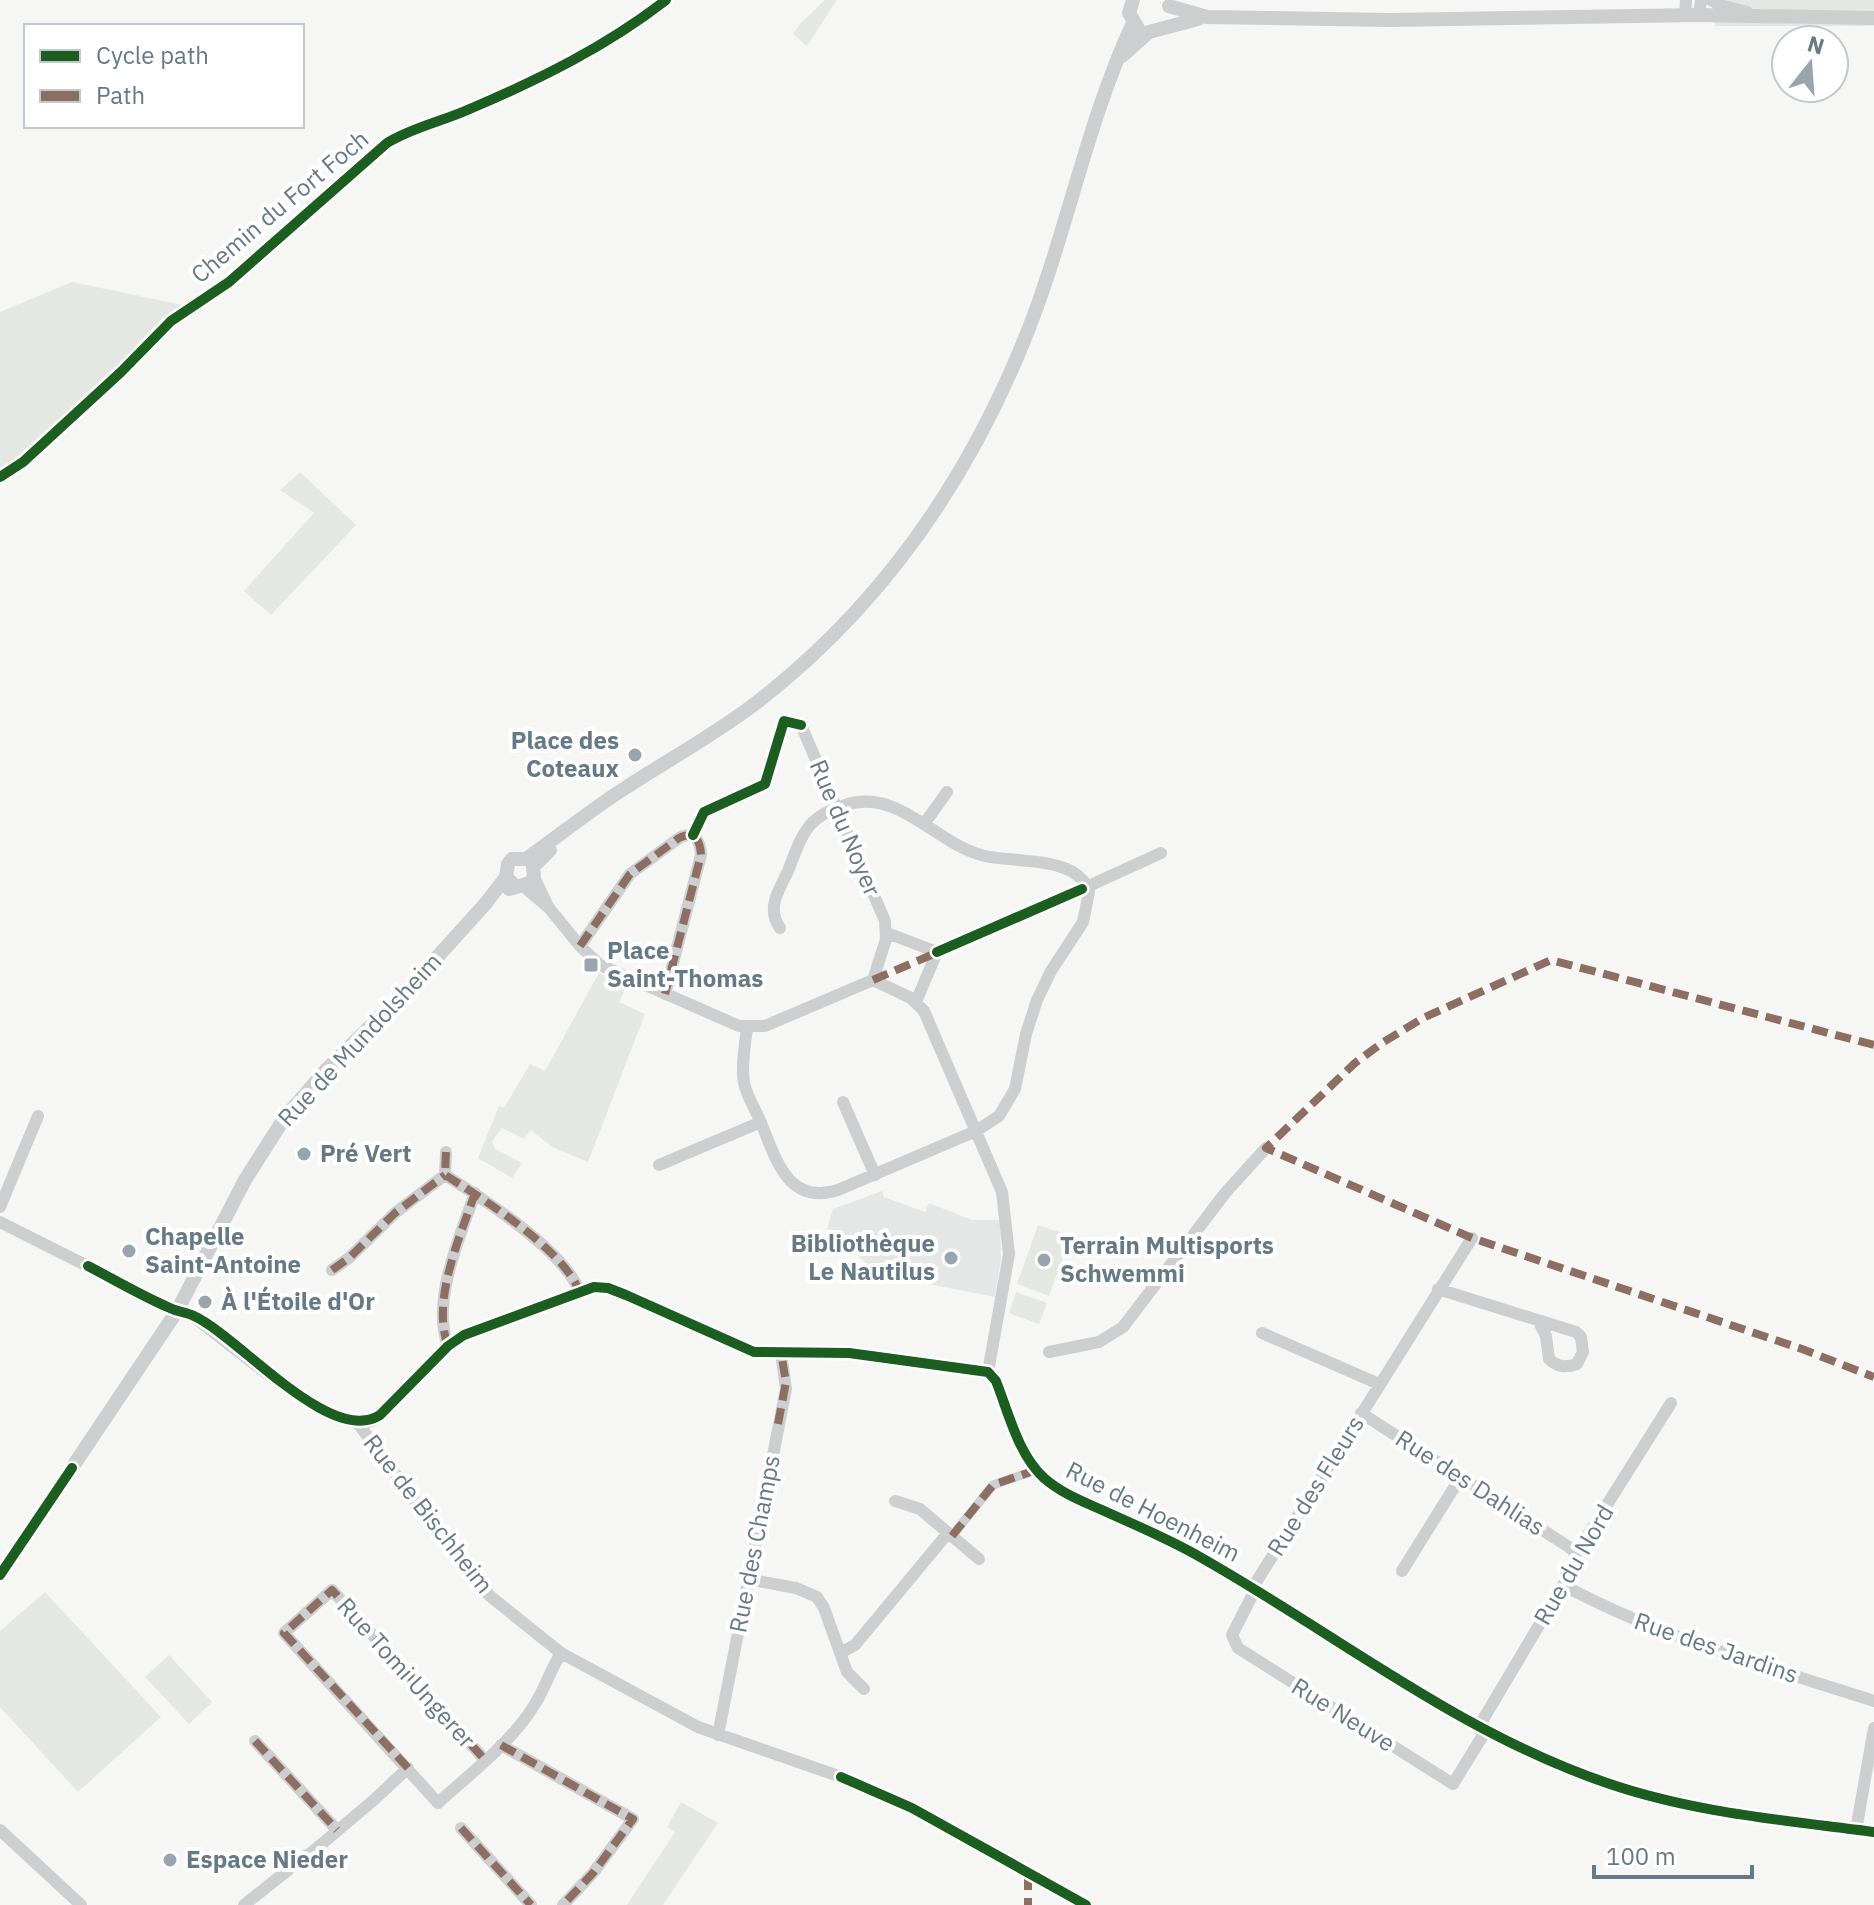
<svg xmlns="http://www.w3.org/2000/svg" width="1874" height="1905" viewBox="0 0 1874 1905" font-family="'IBM Plex Sans',sans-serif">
  <rect width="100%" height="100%" fill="#f6f6f5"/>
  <path fill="#e5e6e6" d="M 882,1191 L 884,1197 L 925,1212 L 929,1203 L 972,1220 L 1000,1220 L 1001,1258 L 995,1297 L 877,1274 L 848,1245 L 824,1239 L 833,1209 Z"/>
  <path fill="#e5e8e2" d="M 825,0 L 837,0 L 807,46 L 793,34 L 800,24 Z
    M 1713,0 L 1874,0 L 1874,26 L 1715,26 Z
    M 72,282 L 183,305 L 83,412 L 0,472 L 0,312 Z
    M 300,472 L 356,525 L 271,615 L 244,591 L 314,513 L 280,490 Z
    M 599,973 L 627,985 L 619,1002 L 645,1014 L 588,1162 L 552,1147 L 531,1130 L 524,1139 L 502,1128 L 492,1141 L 495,1149 L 522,1163 L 512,1178 L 478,1158 L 499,1106 L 504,1108 L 530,1064 L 545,1071 Z
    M 1038,1225 L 1071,1236 L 1049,1296 L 1017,1284 Z
    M 1016,1292 L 1047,1303 L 1039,1324 L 1009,1313 Z
    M 45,1592 L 161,1717 L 78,1792 L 0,1707 L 0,1631 Z
    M 169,1655 L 212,1702 L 189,1724 L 145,1677 Z
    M 681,1802 L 718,1823 L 663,1905 L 627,1905 L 675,1832 L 667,1827 Z"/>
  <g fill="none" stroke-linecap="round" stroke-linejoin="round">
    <path stroke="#cccecf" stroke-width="9" d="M 952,1536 L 993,1485 L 1036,1470"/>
    <path stroke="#cccecf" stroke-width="12" d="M 1711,0 L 1720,5 L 1747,12
      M 1699,15 L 1701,0
      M 1685,16 L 1686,0
      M 801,725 L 885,921 L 886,939 L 873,980 L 911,998 L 924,1011 L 1002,1192 L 1009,1254 L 988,1372
      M 924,824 L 947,792
      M 523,886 L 549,908 L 534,877
      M 1082,889 L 1161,853
      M 549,908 L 580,946 L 600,965 L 739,1026 L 765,1026 L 873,980
      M 887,933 L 937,952 L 916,1002
      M 580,946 L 630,874 L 679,838 C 695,830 700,840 701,855 L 665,994
      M 747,1028 C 745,1045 741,1066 744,1083 C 747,1097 756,1110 761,1123 C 776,1158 787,1206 838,1190 L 976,1131 L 999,1116 L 1015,1089 L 1026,1034 L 1037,1000 L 1051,971 L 1083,922 L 1089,892 C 1078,855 1015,863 985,856 C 936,845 899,787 845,805 C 805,817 802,836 788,871 C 779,890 766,908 780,928
      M 843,1102 L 875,1175
      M 446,1152 L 445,1175 C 482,1198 564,1250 579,1291
      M 659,1165 L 761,1122
      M 0,1207 L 38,1116
      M 0,1222 L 177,1311
      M 332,1270 L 349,1258 L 395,1213 L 445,1175
      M 1438,1289 L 1576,1332 L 1581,1337 L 1583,1352 L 1577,1364 C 1565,1368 1558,1367 1549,1359 L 1546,1336 L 1538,1320
      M 1262,1333 L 1379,1384
      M 448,1346 C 431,1301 460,1237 475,1193
      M 1049,1352 L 1099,1342 L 1123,1327 L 1226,1192 L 1266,1148
      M 1361,1413 L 1569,1547 L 1576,1554
      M 357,1422 L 454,1554 L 490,1596 L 561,1653 L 698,1727 L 841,1777
      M 895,1501 L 920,1509 L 979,1559
      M 1402,1571 L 1460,1478
      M 747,1579 L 796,1588 L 817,1597 L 824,1608 L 847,1672 L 864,1689
      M 1563,1585 C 1661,1638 1769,1667 1874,1701
      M 1253,1587 L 1472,1238
      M 1256,1588 L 1232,1635 L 1238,1648 L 1453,1784 L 1485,1732
      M 840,1653 L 855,1645 L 948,1533
      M 1478,1728 L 1563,1585 L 1575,1563 L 1576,1554 L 1671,1403
      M 718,1735 L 786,1389 L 781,1353
      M 255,1741 L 337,1830
      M 501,1745 L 633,1819 L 593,1873 L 563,1905
      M 485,1760 L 332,1590 L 284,1633 L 438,1803 C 471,1773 512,1742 535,1704 C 545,1688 551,1669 561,1653
      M 461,1828 L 531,1905
      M 0,1830 L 81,1905
      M 1856,1830 L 1874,1728
      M 244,1905 L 288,1870 L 291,1863 L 311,1853 L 375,1799 L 408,1768"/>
    <path stroke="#cccecf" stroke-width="14" d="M 1133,0 L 1129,13 L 1138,28
      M 1169,6 L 1207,17 L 1390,20 L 1699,15 L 1874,18
      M 1122,56 L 1149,32 L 1198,19
      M 515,886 L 506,877 L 508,864 L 512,859 L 526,859 C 557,837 587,813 619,792 C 664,762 713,736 756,703 C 878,609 965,485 1023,343 C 1066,239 1085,126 1133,23
      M 509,889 L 530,883 L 534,877 L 533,867 L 550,850
      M 177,1311 L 194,1316 C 229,1342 317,1418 357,1422 C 367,1423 372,1420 380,1415 L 448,1346 L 464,1335 L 594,1287 L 608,1288 L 626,1295 L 754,1352 L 849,1353 L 988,1372 L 996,1381 C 1009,1414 1018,1454 1044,1478 C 1061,1493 1082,1501 1102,1510 C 1135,1525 1169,1539 1200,1557 C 1335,1633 1459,1733 1607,1783 C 1694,1813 1784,1820 1874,1832
      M 0,1575 L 177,1311 L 245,1180 L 285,1117 L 326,1070 L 412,985 L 486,903 L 506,877"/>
    <path stroke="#8d6e63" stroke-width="8" stroke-dasharray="16 8" stroke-linecap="butt" d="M 580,946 L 630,874 L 679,838 C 695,830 700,840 701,855 L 665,994
      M 873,980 L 943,950
      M 1874,1045 L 1551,960 L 1423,1018 L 1382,1043 L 1355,1063 L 1266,1148 L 1472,1238 L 1802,1349 L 1874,1377
      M 446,1152 L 445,1175 C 482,1198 564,1250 579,1291
      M 332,1270 L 349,1258 L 395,1213 L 445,1175
      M 448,1346 C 431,1301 460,1237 475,1193
      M 778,1424 L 786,1382 L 781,1353
      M 952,1536 L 993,1485 L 1036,1470
      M 255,1741 L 337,1830
      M 501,1745 L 633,1819 L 593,1873 L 563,1905
      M 408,1768 L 284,1633 L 332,1590 L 485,1760
      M 461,1828 L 531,1905
      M 1028,1874 L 1028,1905"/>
    <defs>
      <path id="cycleway" d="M 0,477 L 23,462 L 121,372 L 171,321 L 229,282 L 387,143 C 413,127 444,121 472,108 C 540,79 607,46 666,0
        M 693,835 L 704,812 L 765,784 L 784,721 L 801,725
        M 937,952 L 1082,889
        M 88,1266 C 115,1280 142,1296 170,1308 C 178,1312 186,1312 194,1316 C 238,1336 331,1447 380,1415 L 448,1346 L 464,1335 L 594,1287 L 608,1288 L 626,1295 L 754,1352 L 849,1353 L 988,1372 L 996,1381 C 1009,1414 1018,1454 1044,1478 C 1061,1493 1082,1501 1102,1510 C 1135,1525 1169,1539 1200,1557 C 1335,1633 1459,1733 1607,1783 C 1694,1813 1784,1820 1874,1832
        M 0,1575 L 72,1468
        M 841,1777 L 912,1808 L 1086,1905"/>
    </defs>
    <use href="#cycleway" stroke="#fff" stroke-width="15"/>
    <use href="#cycleway" stroke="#1b5e20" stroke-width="10"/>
  </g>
  <g fill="#98a5ae" stroke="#fff" stroke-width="3">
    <circle cx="635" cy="755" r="8"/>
    <rect x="583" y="957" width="16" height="16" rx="4"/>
    <circle cx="304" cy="1154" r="8"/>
    <circle cx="129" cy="1251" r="8"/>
    <circle cx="951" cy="1258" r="8"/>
    <circle cx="1044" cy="1260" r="8"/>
    <circle cx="205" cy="1302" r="8"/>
    <circle cx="170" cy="1860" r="8"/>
  </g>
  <g text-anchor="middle" stroke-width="8" stroke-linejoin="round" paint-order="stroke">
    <g font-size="24" fill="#657987" stroke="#fff">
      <text transform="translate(280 207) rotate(-40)" y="8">Chemin du Fort Foch</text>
      <text transform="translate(845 828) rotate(67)" y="8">Rue du Noyer</text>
      <text transform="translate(360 1040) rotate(-47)" y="8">Rue de Mundolsheim</text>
      <text transform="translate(1470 1483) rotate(33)" y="8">Rue des Dahlias</text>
      <text transform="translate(1316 1486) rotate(-58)" y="8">Rue des Fleurs</text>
      <text transform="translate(1153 1512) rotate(27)" y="8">Rue de Hoenheim</text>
      <text transform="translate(428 1514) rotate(52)" y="8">Rue de Bischheim</text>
      <text transform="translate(755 1544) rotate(-79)" y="8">Rue des Champs</text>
      <text transform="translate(1574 1565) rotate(-60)" y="8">Rue du Nord</text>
      <text transform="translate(1716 1648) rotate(19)" y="8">Rue des Jardins</text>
      <text transform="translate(406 1673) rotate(48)" y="8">Rue Tomi Ungerer</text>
      <text transform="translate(1343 1715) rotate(32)" y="8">Rue Neuve</text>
    </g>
    <g font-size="24" font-weight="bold" fill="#657987" stroke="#fff" text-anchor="start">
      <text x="619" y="749" text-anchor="end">Place des<tspan x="619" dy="28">Coteaux</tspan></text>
      <text x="607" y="959">Place<tspan x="607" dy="28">Saint-Thomas</tspan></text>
      <text x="320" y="1162">Pré Vert</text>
      <text x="145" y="1245">Chapelle<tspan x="145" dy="28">Saint-Antoine</tspan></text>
      <text x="935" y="1252" text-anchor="end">Bibliothèque<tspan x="935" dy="28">Le Nautilus</tspan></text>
      <text x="1060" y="1254">Terrain Multisports<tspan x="1060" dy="28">Schwemmi</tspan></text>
      <text x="221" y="1310">À l'Étoile d'Or</text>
      <text x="186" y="1868">Espace Nieder</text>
    </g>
  </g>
  <rect x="24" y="24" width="280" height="104" fill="#ffffff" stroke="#c1c9cf" stroke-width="2"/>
  <rect x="40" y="50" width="40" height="12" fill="#1b5e20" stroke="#c1c9cf" stroke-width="2"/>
  <text x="96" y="64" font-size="24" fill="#657987">Cycle path</text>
  <rect x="40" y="90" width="40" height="12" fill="#8d6e63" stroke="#c1c9cf" stroke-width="2"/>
  <text x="96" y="104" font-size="24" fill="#657987">Path</text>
  <g transform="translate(1810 64) rotate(17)"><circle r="38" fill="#ffffff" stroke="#c1c9cf" stroke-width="2"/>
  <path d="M0-6L14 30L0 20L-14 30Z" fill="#98a5ae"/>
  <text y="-12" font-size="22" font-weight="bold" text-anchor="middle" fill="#657987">N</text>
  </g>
  <path d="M1594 1865v12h158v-12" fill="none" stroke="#657987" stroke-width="4"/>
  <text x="1606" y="1865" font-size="24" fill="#657987" stroke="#ffffff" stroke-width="6" paint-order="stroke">100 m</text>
</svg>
